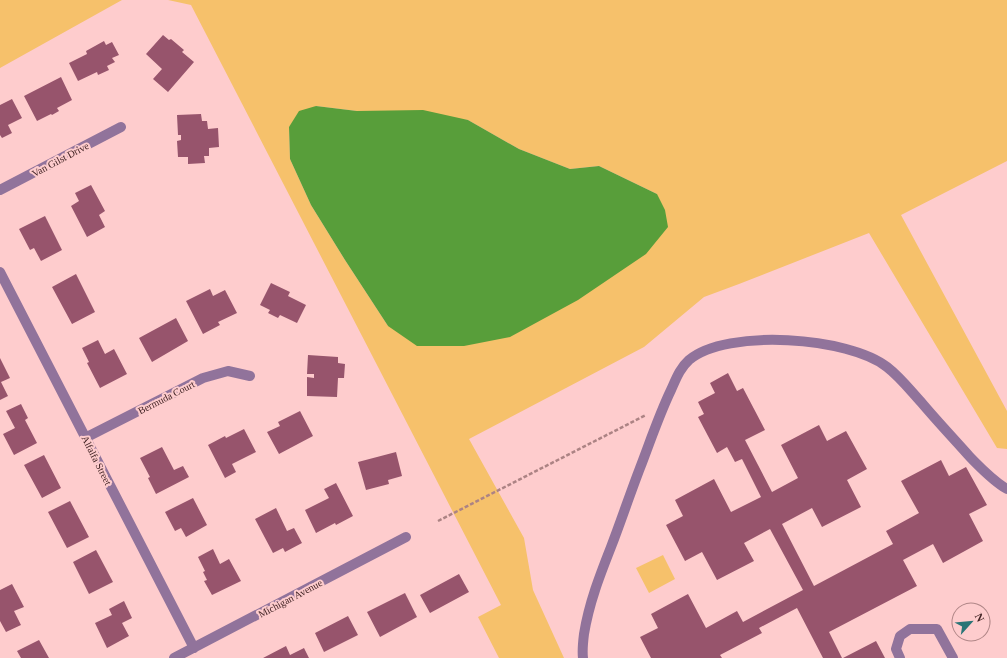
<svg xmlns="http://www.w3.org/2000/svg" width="1007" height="658" viewBox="0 0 1007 658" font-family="'Times New Roman',serif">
  <rect width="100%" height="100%" fill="#fecccd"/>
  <path fill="#f6c16b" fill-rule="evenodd" d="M 0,0 L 122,0 L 0,68 Z
    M 168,0 L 1007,0 L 1007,161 L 901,215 L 1007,411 L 1007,449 L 997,448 L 869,233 L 739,284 L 704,297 L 644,347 L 469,439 L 524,538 L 533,590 L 564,658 L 499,658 L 478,617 L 501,605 L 191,5 ZM 316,106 L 357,111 L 468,120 L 519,149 L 570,169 L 599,166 L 657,194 L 388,326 L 345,260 L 311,205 L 290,159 L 289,127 Z
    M 663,555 L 675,579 L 649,593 L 636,568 Z"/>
  <path fill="#589e3a" d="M 316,106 L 357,111 L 423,110 L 468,120 L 519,149 L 570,169 L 599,166 L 657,194 L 665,210 L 668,227 L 646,254 L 578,300 L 510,337 L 464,346 L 417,346 L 388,326 L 345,260 L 311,205 L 290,159 L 289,127 L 299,111 Z"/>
  <path fill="#97546c" d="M 163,35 L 169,40 L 171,39 L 184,50 L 182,52 L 194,62 L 168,92 L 153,79 L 162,69 L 146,54 Z
    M 104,41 L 106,45 L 112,42 L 119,55 L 112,58 L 115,62 L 107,66 L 109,70 L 98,75 L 97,72 L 78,81 L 69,63 L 87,54 L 86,51 Z
    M 61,77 L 72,100 L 57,108 L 59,111 L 52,115 L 51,114 L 37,121 L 24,96 Z
    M 12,99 L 22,118 L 8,125 L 12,133 L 2,138 L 0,135 L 0,105 Z
    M 201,114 L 202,121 L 207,121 L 208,129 L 218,128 L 219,147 L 209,148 L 209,156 L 204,156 L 205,163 L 188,164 L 188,157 L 178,157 L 177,141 L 181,140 L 181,135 L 178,135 L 177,115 Z
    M 91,185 L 105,211 L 99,215 L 105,227 L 87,237 L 71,206 L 79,201 L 75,193 Z
    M 45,216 L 62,250 L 41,261 L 34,248 L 30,250 L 19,229 Z
    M 76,274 L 95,312 L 72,324 L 52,287 Z
    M 271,283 L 290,292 L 288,296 L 306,305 L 297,323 L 280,315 L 278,318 L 268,313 L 270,310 L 260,305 Z
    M 210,289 L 213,296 L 225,290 L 237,313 L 218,322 L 220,325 L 203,334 L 186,301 Z
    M 176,318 L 188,341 L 152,362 L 139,338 Z
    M 98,340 L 105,354 L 114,349 L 127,374 L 100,388 L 87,363 L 89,362 L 82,348 Z
    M 308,355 L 338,357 L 338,363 L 345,364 L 344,378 L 338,378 L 337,397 L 307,396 L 307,377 L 314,378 L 314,374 L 307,374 Z
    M 0,358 L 10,378 L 1,382 L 8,396 L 0,400 Z
    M 728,373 L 737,391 L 743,388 L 765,430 L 745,440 L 772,492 L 798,478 L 781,445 L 819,425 L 827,441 L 846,431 L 867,469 L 847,480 L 861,507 L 822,527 L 812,508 L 782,524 L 814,586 L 893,544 L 886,531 L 919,513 L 901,481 L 941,460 L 949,476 L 966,467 L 987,505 L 969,514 L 983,541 L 943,563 L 933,544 L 903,560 L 917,586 L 829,632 L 842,658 L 823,658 L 797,608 L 759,628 L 762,633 L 720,655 L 722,658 L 651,658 L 640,637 L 658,628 L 651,614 L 688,594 L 706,628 L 737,611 L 743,622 L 803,590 L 770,529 L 744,543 L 754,561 L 717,580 L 702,552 L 685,561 L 666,525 L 683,516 L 675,500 L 714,479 L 731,512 L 761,497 L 742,459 L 735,462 L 727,447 L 717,453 L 698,417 L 704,414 L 698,402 L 715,393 L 710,383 Z
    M 21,404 L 28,418 L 25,420 L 37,443 L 14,455 L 3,434 L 15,428 L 6,411 Z
    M 300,411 L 313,436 L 279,454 L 267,432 L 280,426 L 278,422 Z
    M 244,429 L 256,452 L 232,464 L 236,472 L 225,478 L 208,445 L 225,436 L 226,438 Z
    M 162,447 L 174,470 L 183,466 L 189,477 L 156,494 L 148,478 L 150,477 L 140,458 Z
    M 396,452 L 402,476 L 388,480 L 389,484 L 366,490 L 358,462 Z
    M 44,455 L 61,488 L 42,498 L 24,465 Z
    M 336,483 L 353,516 L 336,525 L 335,523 L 316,533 L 305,510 L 329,498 L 324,489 Z
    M 193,498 L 207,525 L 186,537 L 181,528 L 175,531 L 165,512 Z
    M 70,501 L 89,537 L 67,548 L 48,512 Z
    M 276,508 L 287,531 L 294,528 L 302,543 L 285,552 L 283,548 L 273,553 L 255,519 Z
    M 213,549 L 220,564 L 229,559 L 241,581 L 212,595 L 204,581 L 207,580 L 203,572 L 205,571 L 198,557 Z
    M 96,550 L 113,582 L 89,594 L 73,562 Z
    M 459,574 L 469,592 L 430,613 L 420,595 Z
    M 12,584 L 24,607 L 14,611 L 21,625 L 6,632 L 0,621 L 0,590 Z
    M 405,593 L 417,617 L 380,637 L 367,612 Z
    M 124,601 L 132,618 L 122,623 L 129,636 L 107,648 L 95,623 L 112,615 L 109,609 Z
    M 348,616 L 358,635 L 324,652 L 315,633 Z
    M 39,640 L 49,658 L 21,658 L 17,651 Z
    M 876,641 L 885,658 L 843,658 Z
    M 286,646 L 290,655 L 304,648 L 309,658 L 263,658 Z"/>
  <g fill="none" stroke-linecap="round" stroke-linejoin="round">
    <path stroke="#ac8384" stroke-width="2.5" stroke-dasharray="4 2" stroke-linecap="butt" d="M 438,521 L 646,415"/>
    <path stroke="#91739b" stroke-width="10" d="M 0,190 L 121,127
      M 0,272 L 194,648
      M 85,438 L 203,378 L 228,371 L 250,376
      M 174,658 L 406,537
      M 583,658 C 582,650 583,642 584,634 C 589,603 600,575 611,547 C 621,521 630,494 640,468 C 650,442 659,415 671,390 C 676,379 680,368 689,360 C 727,328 849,337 887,367 C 900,377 910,390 921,402 C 937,421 954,439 970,457 C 981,468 993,481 1007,489
      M 900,658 L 896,649 L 900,636 L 910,629 L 937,629 L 953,658"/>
  </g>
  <g text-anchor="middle" stroke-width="4" stroke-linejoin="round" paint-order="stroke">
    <g font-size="10" fill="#3c1e1f" stroke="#fecccd">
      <text transform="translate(60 159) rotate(-28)" y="4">Van Gilst Drive</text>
      <text transform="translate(166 397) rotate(-27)" y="4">Bermuda Court</text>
      <text transform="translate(97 460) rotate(63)" y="4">Alfalfa Street</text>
      <text transform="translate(290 598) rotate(-28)" y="4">Michigan Avenue</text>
    </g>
  </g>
  <g transform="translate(971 622) rotate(63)"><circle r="19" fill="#fecccd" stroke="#b08687"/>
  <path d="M0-3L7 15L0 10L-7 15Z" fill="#2a7476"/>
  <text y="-6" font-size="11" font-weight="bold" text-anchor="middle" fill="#3c1e1f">N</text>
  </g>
</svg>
